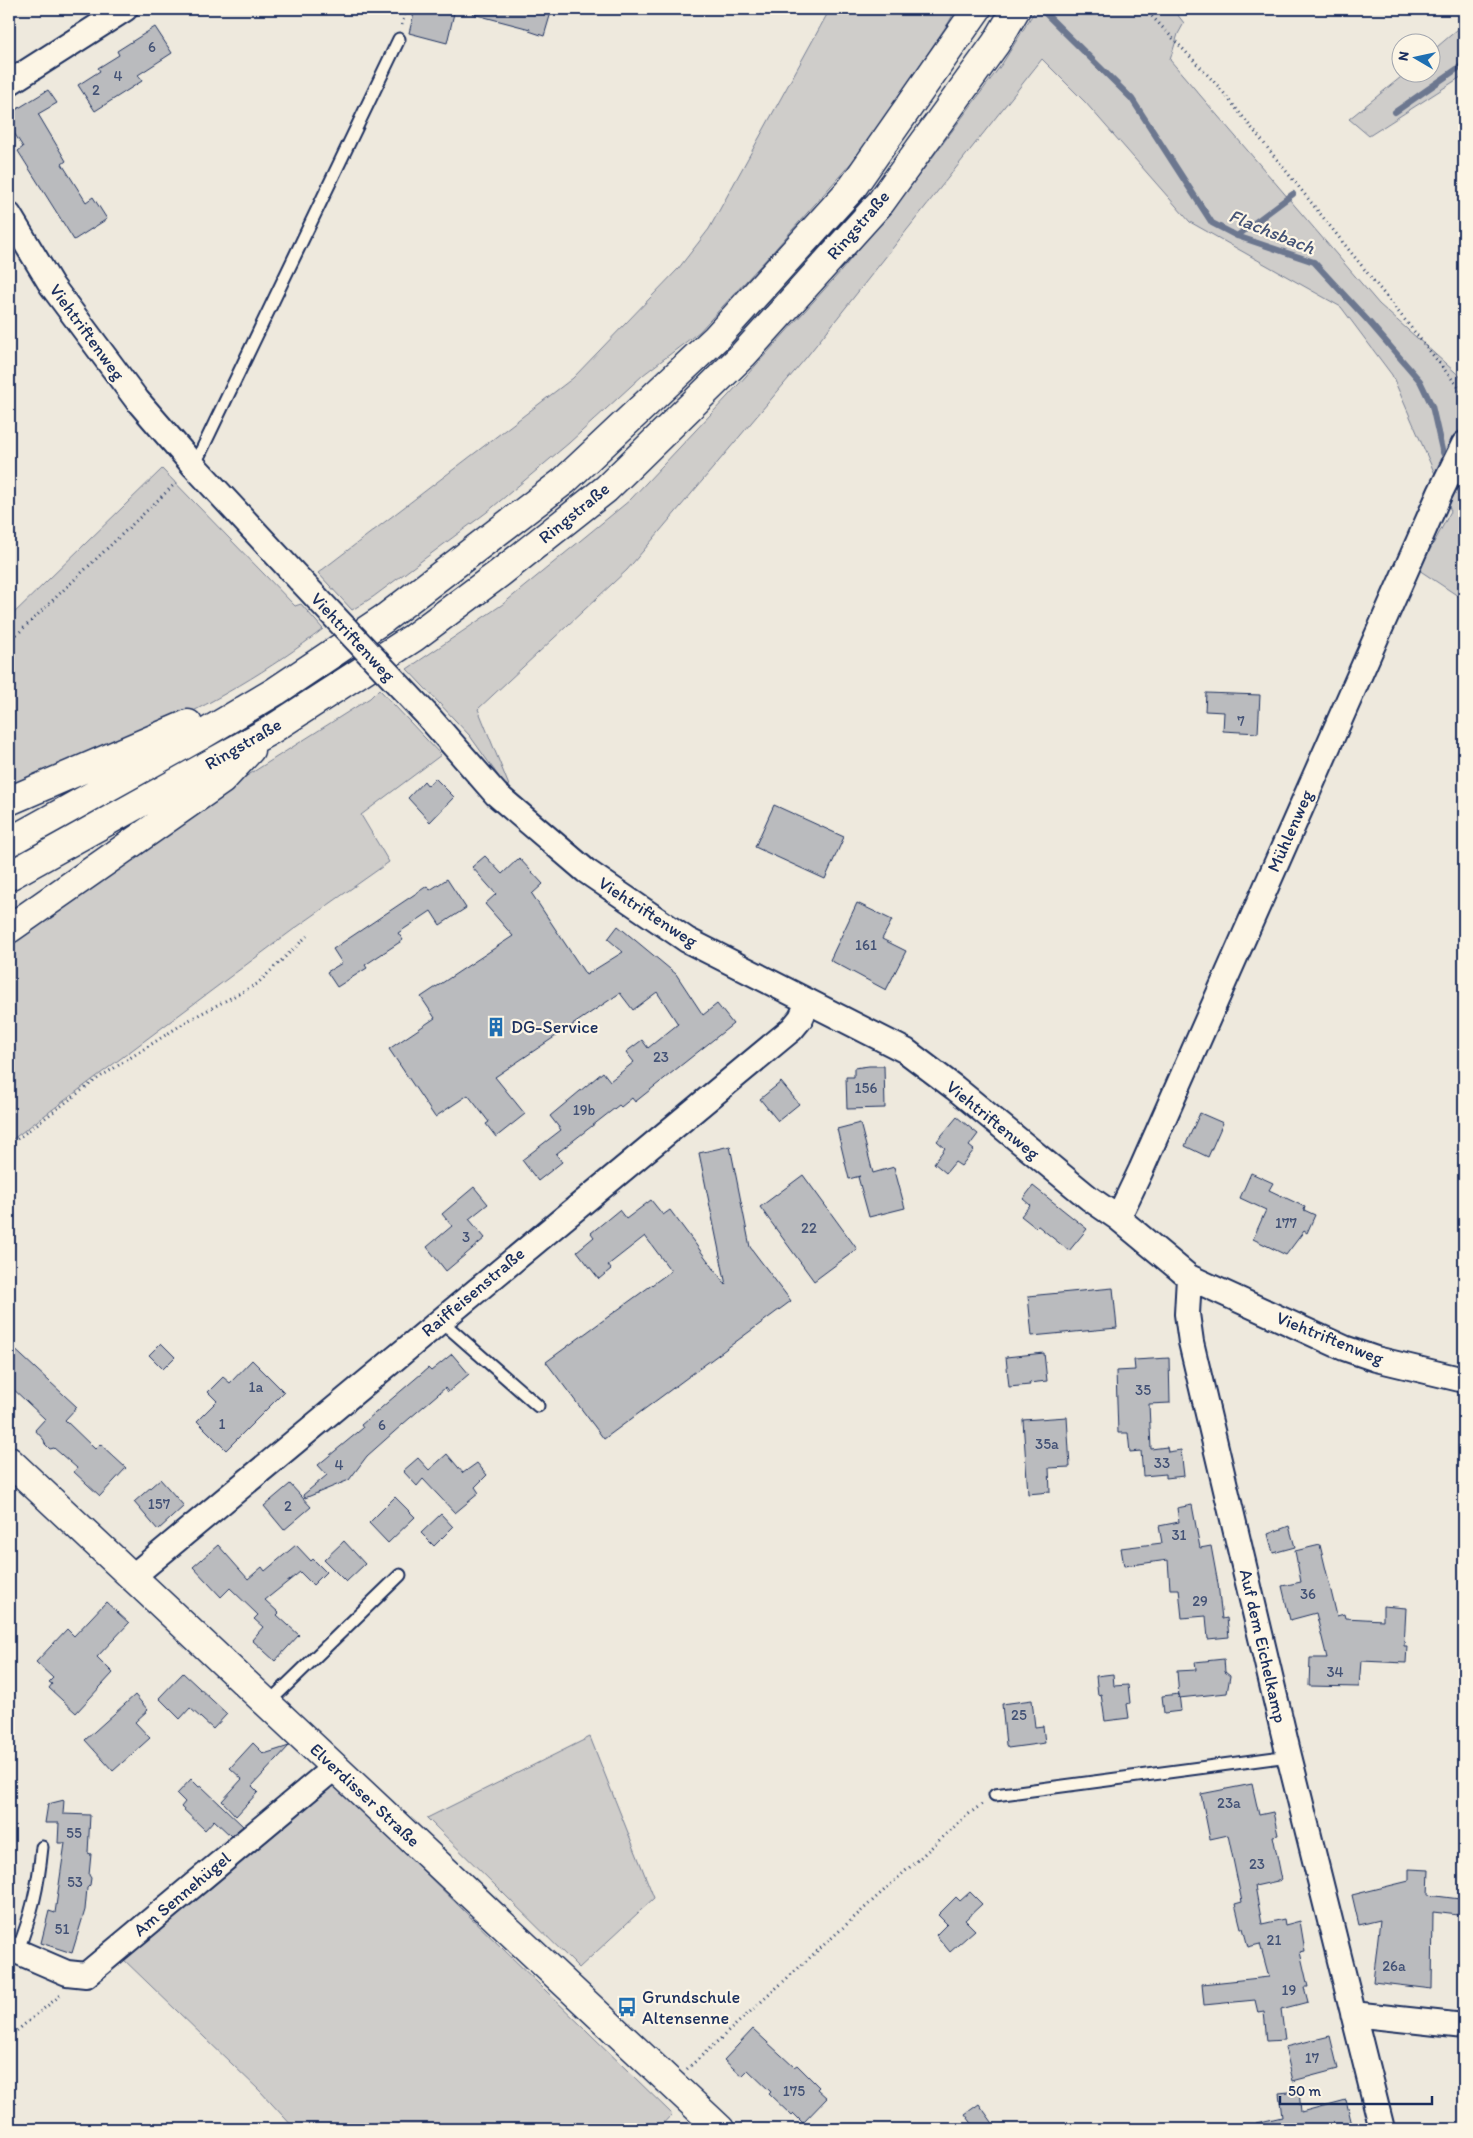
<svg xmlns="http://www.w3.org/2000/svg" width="1473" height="2138" viewBox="0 0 1473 2138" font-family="Itim,sans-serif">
  <rect width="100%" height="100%" fill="#eee9dd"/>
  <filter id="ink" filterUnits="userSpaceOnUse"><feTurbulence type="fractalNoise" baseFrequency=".02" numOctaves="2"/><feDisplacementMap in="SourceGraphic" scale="10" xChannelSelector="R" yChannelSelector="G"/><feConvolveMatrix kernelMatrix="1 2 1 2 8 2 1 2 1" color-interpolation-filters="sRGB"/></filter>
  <g filter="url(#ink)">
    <path fill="#cfcdca" stroke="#757e94" d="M 830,9 L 956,9 L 949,22 L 860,153 L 771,254 L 699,332 L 643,375 L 569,443 L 487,512 L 373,597 L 352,610 L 318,573 L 573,378 L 678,269 L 709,229 Z
      M 1036,9 L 1173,9 L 1184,23 L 1178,34 L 1170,60 L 1379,304 L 1464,380 L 1464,600 L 1419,570 L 1451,511 L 1392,375 L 1341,307 L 1190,222 L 1085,102 L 1042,59 L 805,359 L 627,570 L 478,709 L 514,798 L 470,736 L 407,669 L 503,604 L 630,500 L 728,396 L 841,271 L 923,170 L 1002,64 Z
      M 1464,24 L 1464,75 L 1369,136 L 1349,119 L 1406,73 L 1430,72 L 1431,52 Z
      M 162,469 L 295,606 L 301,604 L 323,629 C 273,668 208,706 150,732 C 104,752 56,770 9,789 L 9,618 Z
      M 379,689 L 441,755 L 361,815 L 389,862 L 294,929 L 9,1142 L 9,944 L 204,803 L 370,698 Z
      M 590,1737 L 654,1898 L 579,1968 L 427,1818 Z
      M 331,1781 L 672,2114 L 658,2129 L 295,2129 L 260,2091 L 120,1956 Z"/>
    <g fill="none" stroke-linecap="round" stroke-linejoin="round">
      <path stroke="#6c778f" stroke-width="6" d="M 1041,9 L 1132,99 L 1212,223 L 1237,236 L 1314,262 L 1370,323 L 1420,381 L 1432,406 L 1442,450 L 1448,464
        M 1395,112 L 1464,64
        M 1237,236 L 1293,194
        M 1455,477 L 1464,496"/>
    </g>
    <path fill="#babbbe" stroke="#1b2f5e" d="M 415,9 L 455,9 L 447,43 L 409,33 Z
      M 474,9 L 552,9 L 544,36 L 529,31 L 530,29 L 473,14 Z
      M 155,27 L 172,53 L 138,75 L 142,81 L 95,111 L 78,85 L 100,71 L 98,68 L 119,55 L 117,51 Z
      M 48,90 L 57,103 L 38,114 L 66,161 L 62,164 L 86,202 L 93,197 L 107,219 L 74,240 L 18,151 L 23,147 L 9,125 L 9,114 Z
      M 1206,693 L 1260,695 L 1258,733 L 1223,731 L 1224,712 L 1205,711 Z
      M 435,778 L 454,797 L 430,822 L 408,798 L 424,781 L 428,786 Z
      M 774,805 L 844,837 L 825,879 L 755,847 Z
      M 485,856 L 502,874 L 519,858 L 543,884 L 532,894 L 586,975 L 623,952 L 608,939 L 618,926 L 676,974 L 703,1015 L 717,1004 L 733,1024 L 635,1102 L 632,1098 L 621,1107 L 619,1105 L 556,1154 L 562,1162 L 538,1181 L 522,1160 L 561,1130 L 550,1116 L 603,1072 L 610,1081 L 634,1062 L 626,1052 L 642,1040 L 648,1048 L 678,1024 L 657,992 L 633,1010 L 620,993 L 495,1077 L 525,1114 L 496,1137 L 486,1124 L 489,1122 L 468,1095 L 435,1117 L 389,1049 L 435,1018 L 421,997 L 513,936 L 485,904 L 496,894 L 472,867 Z
      M 447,879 L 466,908 L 440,925 L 431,911 L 398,933 L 403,940 L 365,965 L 367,968 L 337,987 L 327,972 L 342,963 L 333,949 L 427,886 L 430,890 Z
      M 857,903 L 892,920 L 882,939 L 906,951 L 886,990 L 830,960 Z
      M 869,1066 L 884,1066 L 885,1108 L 847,1109 L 846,1077 L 854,1077 L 854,1068 Z
      M 781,1082 L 799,1104 L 778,1121 L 760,1099 Z
      M 1200,1113 L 1223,1123 L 1208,1157 L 1185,1146 Z
      M 957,1117 L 978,1134 L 969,1146 L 974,1150 L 961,1166 L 955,1162 L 946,1173 L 934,1163 L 945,1148 L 937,1141 Z
      M 860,1123 L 873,1173 L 894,1167 L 905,1208 L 869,1217 L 858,1177 L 860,1176 L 849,1179 L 837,1129 Z
      M 730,1146 L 750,1247 L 791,1301 L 604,1439 L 546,1362 L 671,1271 L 645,1236 L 608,1265 L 611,1269 L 599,1279 L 577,1251 L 594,1237 L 591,1233 L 619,1210 L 626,1219 L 651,1200 L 663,1215 L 670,1210 L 726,1285 L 699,1153 Z
      M 1251,1173 L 1273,1183 L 1269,1190 L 1305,1207 L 1304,1210 L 1315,1215 L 1307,1233 L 1304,1231 L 1286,1255 L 1253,1239 L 1266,1210 L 1240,1198 Z
      M 803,1175 L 857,1249 L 814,1281 L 760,1207 Z
      M 1033,1186 L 1087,1229 L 1069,1251 L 1037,1225 L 1035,1227 L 1021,1216 L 1030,1205 L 1023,1199 Z
      M 474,1187 L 488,1204 L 469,1219 L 485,1238 L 446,1271 L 427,1247 L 452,1226 L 442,1214 Z
      M 1113,1288 L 1117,1328 L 1032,1336 L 1028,1296 Z
      M 161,1343 L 175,1357 L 163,1369 L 149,1355 Z
      M 9,1344 L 77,1407 L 65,1420 L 95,1449 L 100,1444 L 126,1468 L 100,1496 L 74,1472 L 77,1468 L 54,1448 L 50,1449 L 45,1444 L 44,1440 L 35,1430 L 45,1419 L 9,1385 Z
      M 1044,1353 L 1047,1381 L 1029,1383 L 1030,1385 L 1009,1387 L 1006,1357 Z
      M 452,1354 L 469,1374 L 448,1392 L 445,1388 L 403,1424 L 367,1456 L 349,1480 L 305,1498 L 303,1495 L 327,1475 L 318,1465 L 363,1428 L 361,1425 L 428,1368 L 431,1371 Z
      M 1169,1358 L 1170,1403 L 1149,1404 L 1151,1449 L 1167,1447 L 1168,1452 L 1181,1450 L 1184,1476 L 1166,1478 L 1166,1474 L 1143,1476 L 1141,1451 L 1130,1452 L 1128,1433 L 1118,1433 L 1116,1371 L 1135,1370 L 1134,1360 Z
      M 252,1360 L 284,1392 L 226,1450 L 197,1421 L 217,1401 L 208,1392 L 223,1377 L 230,1383 Z
      M 1067,1417 L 1070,1467 L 1049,1468 L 1050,1492 L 1028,1494 L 1023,1420 Z
      M 447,1454 L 463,1473 L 477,1463 L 487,1475 L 475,1487 L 479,1493 L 455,1513 L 423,1479 L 417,1486 L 403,1471 L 418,1458 L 429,1470 Z
      M 160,1479 L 184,1506 L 158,1530 L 134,1502 Z
      M 290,1484 L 311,1507 L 284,1530 L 264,1506 Z
      M 395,1497 L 415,1517 L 388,1543 L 369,1523 Z
      M 1192,1505 L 1200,1548 L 1211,1546 L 1218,1584 L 1222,1619 L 1227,1618 L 1229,1637 L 1208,1639 L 1206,1616 L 1182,1618 L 1179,1589 L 1170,1589 L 1168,1560 L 1124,1566 L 1121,1548 L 1162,1543 L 1159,1526 L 1179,1522 L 1177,1508 Z
      M 441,1514 L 453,1527 L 434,1546 L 421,1533 Z
      M 1289,1526 L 1295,1547 L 1273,1553 L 1268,1534 Z
      M 344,1541 L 365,1564 L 346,1582 L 324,1560 Z
      M 218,1545 L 248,1579 L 262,1567 L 265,1571 L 296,1545 L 311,1561 L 313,1559 L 326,1572 L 313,1585 L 300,1572 L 265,1600 L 279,1613 L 277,1615 L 299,1635 L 275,1661 L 252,1640 L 263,1627 L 254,1619 L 258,1615 L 230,1588 L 221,1597 L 193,1567 Z
      M 1320,1545 L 1337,1616 L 1344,1614 L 1345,1618 L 1383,1620 L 1383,1606 L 1406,1608 L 1404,1646 L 1407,1646 L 1406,1663 L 1361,1661 L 1359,1687 L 1309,1686 L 1310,1658 L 1327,1658 L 1316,1613 L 1290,1620 L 1282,1586 L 1301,1582 L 1295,1551 Z
      M 106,1602 L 129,1623 L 97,1657 L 113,1673 L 76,1713 L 49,1688 L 52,1684 L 49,1682 L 53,1678 L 36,1662 L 67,1629 L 74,1636 Z
      M 1224,1659 L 1225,1672 L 1230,1676 L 1227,1693 L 1179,1698 L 1177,1671 L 1196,1670 L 1195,1662 Z
      M 183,1673 L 227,1714 L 213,1729 L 190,1708 L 180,1719 L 159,1698 Z
      M 1113,1674 L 1114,1686 L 1128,1685 L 1130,1703 L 1127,1704 L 1129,1718 L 1105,1721 L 1101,1694 L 1098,1695 L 1096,1676 Z
      M 1179,1694 L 1181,1711 L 1164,1713 L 1162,1696 Z
      M 135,1695 L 148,1710 L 135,1722 L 150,1738 L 113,1771 L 85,1740 Z
      M 1032,1700 L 1035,1727 L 1043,1726 L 1045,1743 L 1008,1748 L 1006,1745 L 1002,1704 Z
      M 253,1743 L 264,1754 L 289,1746 L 252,1786 L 258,1792 L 236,1816 L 222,1801 L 242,1779 L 230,1768 Z
      M 191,1779 L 199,1787 L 201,1786 L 243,1826 L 231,1836 L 214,1820 L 205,1830 L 181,1807 L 185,1802 L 177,1794 Z
      M 1252,1784 L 1259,1815 L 1273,1812 L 1278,1835 L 1273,1836 L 1282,1880 L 1255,1886 L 1262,1924 L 1284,1919 L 1285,1925 L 1300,1921 L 1305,1951 L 1300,1952 L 1308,1987 L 1304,1987 L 1308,2002 L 1281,2009 L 1285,2040 L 1267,2041 L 1264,2012 L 1258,2013 L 1255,2000 L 1204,2005 L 1202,1984 L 1269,1977 L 1260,1944 L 1248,1947 L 1243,1928 L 1241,1928 L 1235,1904 L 1242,1902 L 1228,1835 L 1210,1839 L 1201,1794 Z
      M 64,1800 L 63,1814 L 90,1815 L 88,1853 L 91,1854 L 89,1875 L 91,1878 L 90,1885 L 87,1888 L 85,1910 L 72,1953 L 41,1943 L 49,1911 L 55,1913 L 65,1843 L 58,1843 L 59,1823 L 45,1823 L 48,1804 Z
      M 1409,1869 L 1429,1870 L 1428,1895 L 1460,1899 L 1458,1915 L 1433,1912 L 1432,1989 L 1373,1982 L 1380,1920 L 1359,1925 L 1352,1895 L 1409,1881 Z
      M 970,1892 L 982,1904 L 965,1920 L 975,1930 L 950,1952 L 936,1935 L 947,1924 L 938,1915 L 956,1897 L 960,1901 Z
      M 753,2029 L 794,2067 L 797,2065 L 819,2087 L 817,2089 L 827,2098 L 803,2123 L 794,2114 L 792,2116 L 769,2094 L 771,2092 L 748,2070 L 742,2076 L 724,2060 Z
      M 1330,2036 L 1338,2069 L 1293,2081 L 1285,2047 Z
      M 1299,2091 L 1301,2112 L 1346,2100 L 1353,2129 L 1256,2129 L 1256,2123 L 1282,2117 L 1279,2093 Z
      M 979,2104 L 997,2129 L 976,2129 L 965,2114 Z"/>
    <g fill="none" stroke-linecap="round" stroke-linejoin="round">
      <defs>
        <path id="lane" d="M 194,466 L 399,39
          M 440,1320 L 538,1406
          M 267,1704 L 400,1575
          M 995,1795 L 1289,1756
          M 17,1952 C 32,1914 38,1888 42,1847"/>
        <path id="street" d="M 9,83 L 125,9
          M 9,215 L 52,286 L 137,400 L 194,466 L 300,580
          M 427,715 L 496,794 L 586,871 L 687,940 L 906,1051 L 955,1088 L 1089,1198 L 1118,1218 L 1189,1277 L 1344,1348 L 1376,1359 L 1464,1380
          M 1118,1218 L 1141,1170 L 1440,493 L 1464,444
          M 1189,1277 L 1187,1314 L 1191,1342 L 1289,1756 L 1382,2129
          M 132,1577 L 792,1029 L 801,1018 L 808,1002
          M 9,1948 L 67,1973 L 86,1975 L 335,1767
          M 1353,2014 L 1464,2026"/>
        <path id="secondary" d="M 9,1461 L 720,2129"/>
        <path id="highway" d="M 9,801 L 188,724
          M 9,842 L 202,735 L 276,691 L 385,618 L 564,481 L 716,338 L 852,188 L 977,9
          M 9,876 L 271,730 L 413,638 L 500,573 L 606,489 L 743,355 L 881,202 L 996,43 L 1016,9
          M 9,929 L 222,780 L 250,750"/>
      </defs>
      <use href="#lane" stroke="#1b2f5e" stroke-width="15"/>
      <use href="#street" stroke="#1b2f5e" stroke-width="28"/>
      <use href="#secondary" stroke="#1b2f5e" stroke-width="31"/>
      <use href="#highway" stroke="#1b2f5e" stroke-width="31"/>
      <path stroke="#1b2f5e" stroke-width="3" stroke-dasharray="1 4" stroke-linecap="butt" d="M 1145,9 L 1219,87 L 1464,394
        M 402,25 L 406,9
        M 9,642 L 179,480
        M 9,1145 L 97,1079 L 189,1020 L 257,984 L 307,936
        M 9,2037 L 62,1994
        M 687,2069 L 965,1817 L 982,1804"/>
      <use href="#lane" stroke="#fcf5e5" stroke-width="11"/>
      <use href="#street" stroke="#fcf5e5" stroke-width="24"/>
      <use href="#secondary" stroke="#fcf5e5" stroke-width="28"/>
      <use href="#highway" stroke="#fcf5e5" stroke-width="28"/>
      <defs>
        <path id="street-bridge" d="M 300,580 L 427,715"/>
      </defs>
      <use href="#street-bridge" stroke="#1b2f5e" stroke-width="28" stroke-linecap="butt"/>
      <use href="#street-bridge" stroke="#fcf5e5" stroke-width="24"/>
    </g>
  </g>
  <defs>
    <symbol id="building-bare" viewBox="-9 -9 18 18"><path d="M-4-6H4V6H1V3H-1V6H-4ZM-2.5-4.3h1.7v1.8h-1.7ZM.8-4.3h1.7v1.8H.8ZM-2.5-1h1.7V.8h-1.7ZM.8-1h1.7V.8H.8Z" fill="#1f6fb2" stroke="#fcf5e5" stroke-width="2.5" paint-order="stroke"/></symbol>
    <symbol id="bus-bare" viewBox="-9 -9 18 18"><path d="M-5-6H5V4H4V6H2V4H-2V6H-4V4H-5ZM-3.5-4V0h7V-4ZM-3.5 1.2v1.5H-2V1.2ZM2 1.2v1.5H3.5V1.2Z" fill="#1f6fb2" stroke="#fcf5e5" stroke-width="2.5" paint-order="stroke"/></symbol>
  </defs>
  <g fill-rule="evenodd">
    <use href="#building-bare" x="482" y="1013" width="28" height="28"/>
    <use href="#bus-bare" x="613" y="1993" width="28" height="28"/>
  </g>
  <g text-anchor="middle" stroke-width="4.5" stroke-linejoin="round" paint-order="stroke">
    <g font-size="15" fill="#435276">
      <text x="152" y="52">6</text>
      <text x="118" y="81">4</text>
      <text x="96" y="95">2</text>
      <text x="1241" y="726">7</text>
      <text x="866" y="950">161</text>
      <text x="661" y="1062">23</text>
      <text x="866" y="1093">156</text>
      <text x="584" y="1115">19b</text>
      <text x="1286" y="1228">177</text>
      <text x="809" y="1233">22</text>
      <text x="466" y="1242">3</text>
      <text x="256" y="1392">1a</text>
      <text x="1143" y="1395">35</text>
      <text x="222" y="1429">1</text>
      <text x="382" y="1430">6</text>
      <text x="1047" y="1449">35a</text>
      <text x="1162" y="1468">33</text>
      <text x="339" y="1470">4</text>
      <text x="159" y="1509">157</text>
      <text x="288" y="1511">2</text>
      <text x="1179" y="1540">31</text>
      <text x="1308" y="1599">36</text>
      <text x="1200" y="1606">29</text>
      <text x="1335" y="1677">34</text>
      <text x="1019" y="1720">25</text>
      <text x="1229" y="1808">23a</text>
      <text x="74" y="1838">55</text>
      <text x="1257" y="1869">23</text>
      <text x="75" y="1887">53</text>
      <text x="62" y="1934">51</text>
      <text x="1274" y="1945">21</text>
      <text x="1394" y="1971">26a</text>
      <text x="1289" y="1995">19</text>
      <text x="1312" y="2063">17</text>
      <text x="794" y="2096">175</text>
    </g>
    <g font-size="18" fill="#1b2f5e" stroke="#fcf5e5">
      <text transform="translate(858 225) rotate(-49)" y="6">Ringstraße</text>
      <text transform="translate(87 332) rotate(54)" y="6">Viehtriftenweg</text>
      <text transform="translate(574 513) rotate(-39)" y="6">Ringstraße</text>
      <text transform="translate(353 637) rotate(47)" y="6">Viehtriftenweg</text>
      <text transform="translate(243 744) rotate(-30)" y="6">Ringstraße</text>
      <text transform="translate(1290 831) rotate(-66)" y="6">Mühlenweg</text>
      <text transform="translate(648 912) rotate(33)" y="6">Viehtriftenweg</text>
      <text transform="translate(993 1120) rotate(39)" y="6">Viehtriftenweg</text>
      <text transform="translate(473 1292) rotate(-40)" y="6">Raiffeisenstraße</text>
      <text transform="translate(1330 1338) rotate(22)" y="6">Viehtriftenweg</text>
      <text transform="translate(1263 1646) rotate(77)" y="6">Auf dem Eichelkamp</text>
      <text transform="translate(365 1795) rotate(43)" y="6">Elverdisser Straße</text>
      <text transform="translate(182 1894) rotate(-40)" y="6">Am Sennehügel</text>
    </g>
    <g font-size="18" fill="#1b2f5e" stroke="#fcf5e5" text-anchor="start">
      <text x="511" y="1033">DG-Service</text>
      <text x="642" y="2003">Grundschule<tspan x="642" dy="21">Altensenne</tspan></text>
    </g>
    <g font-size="19" font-style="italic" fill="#445376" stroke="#fcf5e5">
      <text transform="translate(1272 231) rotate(22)" y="7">Flachsbach</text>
    </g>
  </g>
  <rect width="1473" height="2138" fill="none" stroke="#fcf5e5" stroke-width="30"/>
  <rect x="15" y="15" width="1443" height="2108" fill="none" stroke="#1b2f5e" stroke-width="2" filter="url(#ink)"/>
  <g transform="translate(1416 58) rotate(279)"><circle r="24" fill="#fcf5e5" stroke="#a2a6af"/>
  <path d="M0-4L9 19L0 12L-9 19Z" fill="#1f6fb2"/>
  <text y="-8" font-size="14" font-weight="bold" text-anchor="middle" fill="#1b2f5e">N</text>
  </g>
  <path d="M1280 2096v8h152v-8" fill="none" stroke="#1b2f5e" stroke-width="2.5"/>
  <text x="1288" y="2096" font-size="15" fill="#1b2f5e" stroke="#fcf5e5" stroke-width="4" paint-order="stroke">50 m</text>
</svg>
